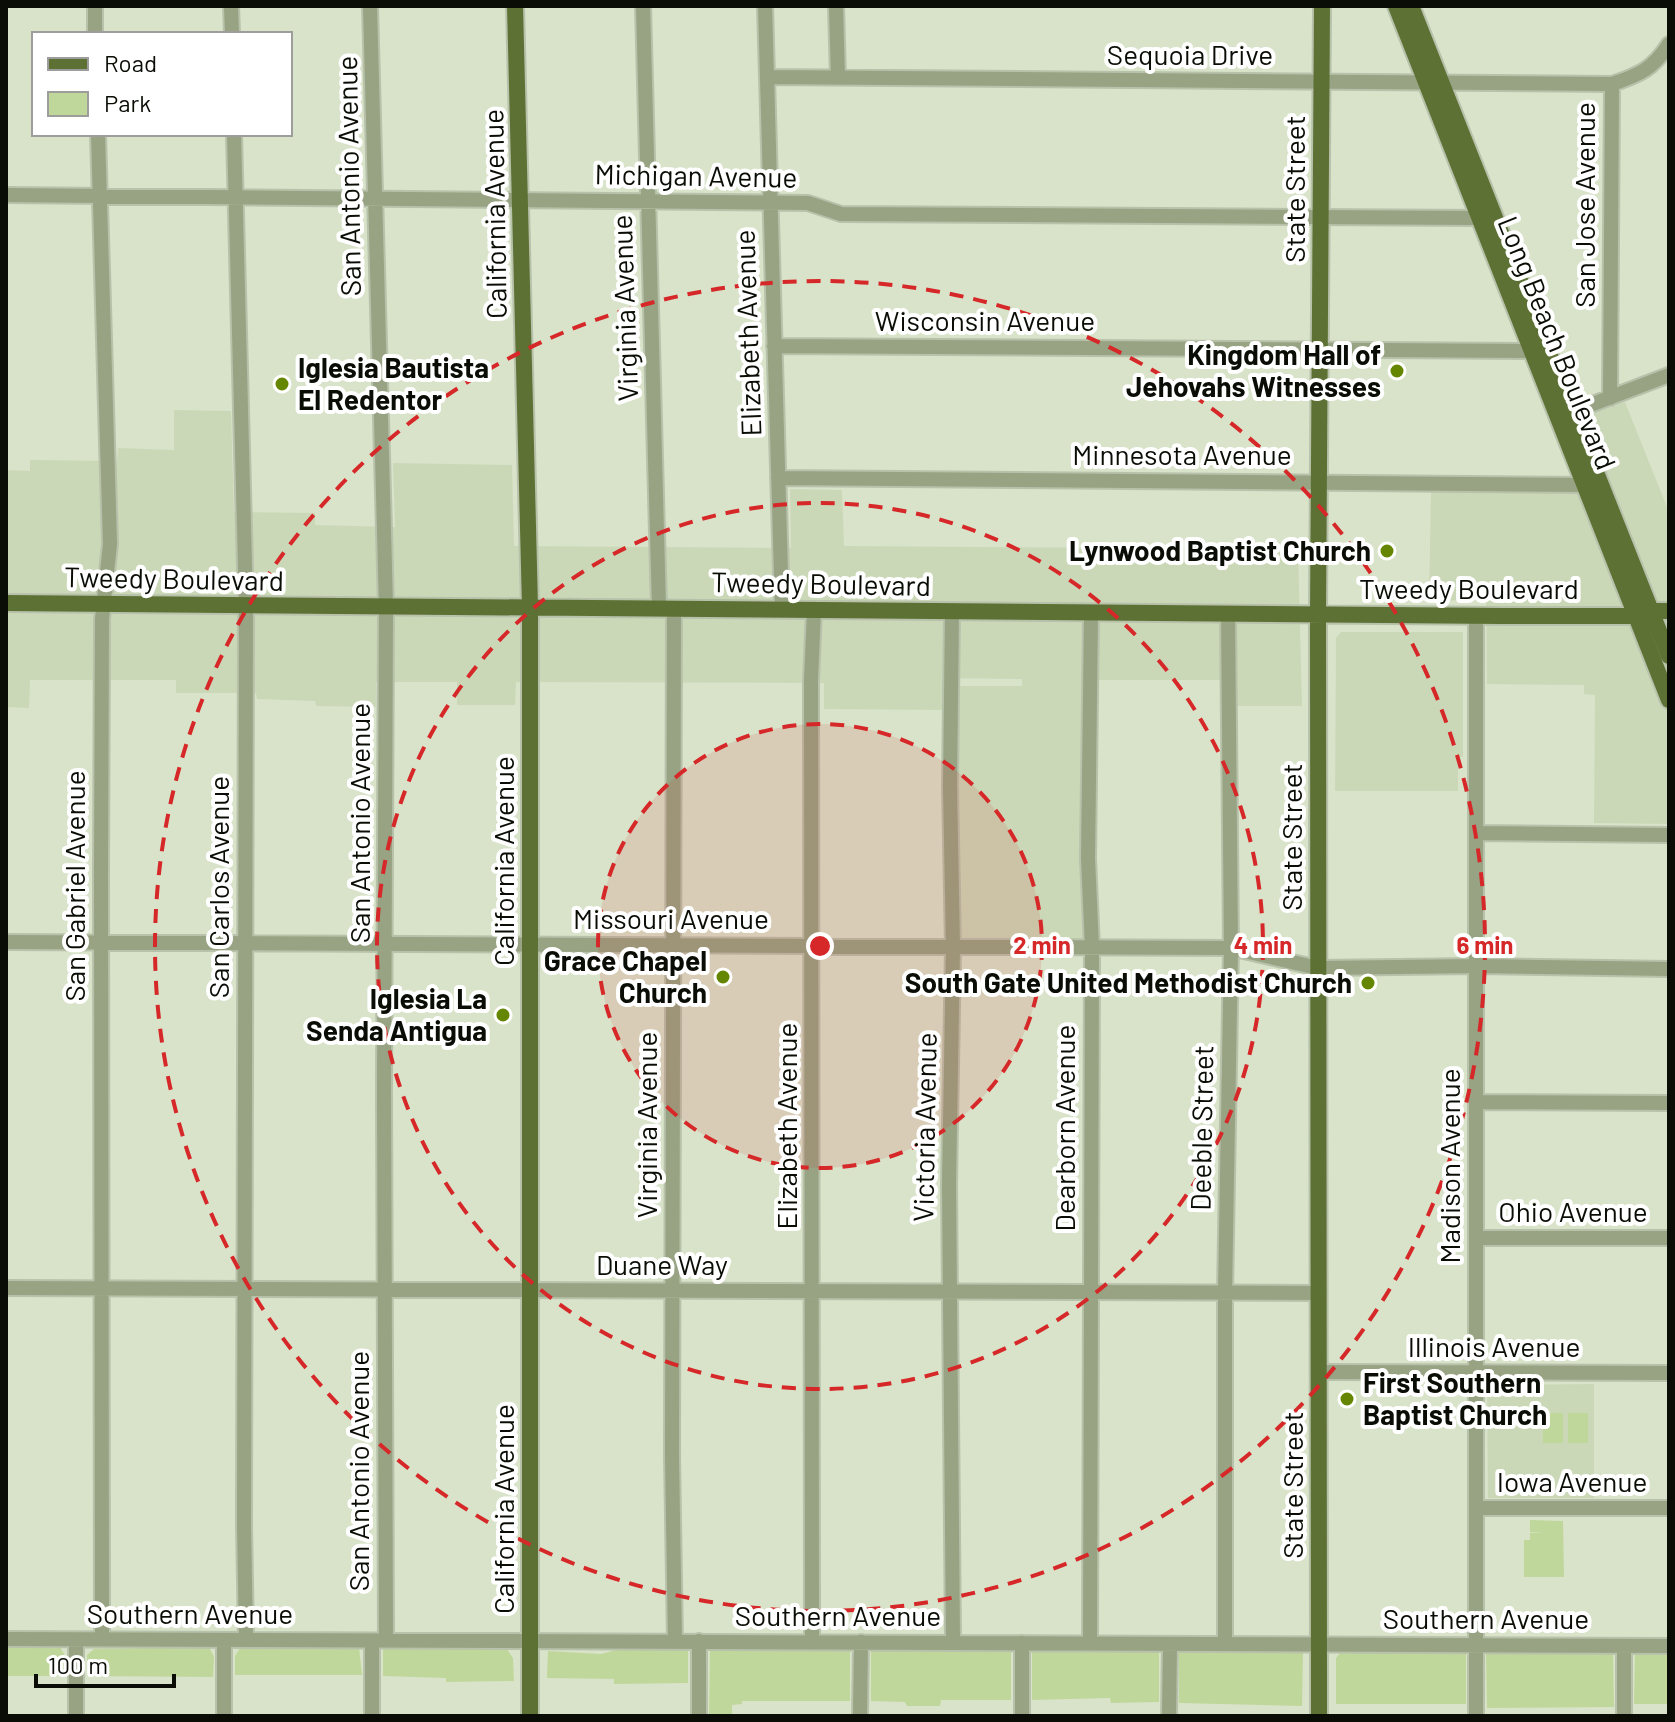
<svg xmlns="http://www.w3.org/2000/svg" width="1675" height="1722" viewBox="0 0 1675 1722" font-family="Barlow,sans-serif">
  <rect width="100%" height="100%" fill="#d9e3ca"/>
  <path fill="#cbd8b8" d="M 1625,402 L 1669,512 L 1669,824 L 1594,823 L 1595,695 L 1584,694 L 1584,685 L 1487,684 L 1486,601 L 1429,600 L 1431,489 L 1610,491 L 1580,418 Z
    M 174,410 L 231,411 L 234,512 L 315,513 L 315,525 L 395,527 L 393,463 L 512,465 L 514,546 L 791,548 L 790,489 L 842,490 L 844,546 L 1298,549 L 1302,706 L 1235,706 L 1234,680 L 1084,680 L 1086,940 L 958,940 L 959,686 L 1022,686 L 1022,679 L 943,678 L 942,710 L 824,709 L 824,683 L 516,682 L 515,705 L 457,705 L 457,682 L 376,682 L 376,707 L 316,706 L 315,701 L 257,699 L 256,693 L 176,693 L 176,680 L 30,680 L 29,708 L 6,707 L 6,470 L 30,471 L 30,460 L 117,461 L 118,448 L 174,450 Z
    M 1341,632 L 1463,632 L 1463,757 L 1458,757 L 1458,791 L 1335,791 L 1336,638 Z
    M 1594,1384 L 1594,1498 L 1488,1498 L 1487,1385 Z"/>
  <path fill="#c0d79b" d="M 1543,1413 L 1563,1413 L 1563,1443 L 1543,1443 Z
    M 1568,1413 L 1588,1413 L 1588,1443 L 1568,1443 Z
    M 1530,1520 L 1563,1521 L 1564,1577 L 1524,1577 L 1524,1540 L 1530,1540 L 1530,1533 L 1543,1533 L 1530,1532 Z
    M 6,1646 L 60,1647 L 66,1657 L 66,1676 L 6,1676 Z
    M 209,1647 L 214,1657 L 213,1677 L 87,1676 L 87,1655 L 94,1649 Z
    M 359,1647 L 362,1675 L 235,1675 L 235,1656 L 240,1648 Z
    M 383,1648 L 507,1649 L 513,1658 L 514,1681 L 446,1682 L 446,1678 L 383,1676 Z
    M 616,1650 L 688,1650 L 688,1683 L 614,1684 L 614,1679 L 547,1678 L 548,1651 L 601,1654 Z
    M 710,1650 L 850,1650 L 850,1701 L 742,1701 L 742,1704 L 732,1705 L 732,1716 L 709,1716 Z
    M 871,1651 L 1011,1651 L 1011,1700 L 941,1700 L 940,1706 L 907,1706 L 905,1702 L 871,1701 Z
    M 1032,1651 L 1159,1652 L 1159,1702 L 1111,1703 L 1110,1698 L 1032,1700 Z
    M 1179,1652 L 1303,1653 L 1302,1706 L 1179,1703 Z
    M 1340,1653 L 1466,1653 L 1466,1704 L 1336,1704 L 1336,1658 Z
    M 1486,1654 L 1613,1654 L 1614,1707 L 1487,1708 Z
    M 1635,1654 L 1669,1655 L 1669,1704 L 1634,1704 Z"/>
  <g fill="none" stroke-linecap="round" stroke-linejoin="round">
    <defs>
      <path id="minor" d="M 95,6 L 95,34
        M 231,6 L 232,34
        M 370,6 L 386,606 L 384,1092 L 386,1641
        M 643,6 L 659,608
        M 765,6 L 782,610
        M 836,6 L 838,78
        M 767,77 L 1612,84 C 1639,75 1653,69 1669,44
        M 98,134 L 110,544 L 102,619 L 101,873 L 102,1639
        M 234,134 L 246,606 L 244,1524 L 246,1640
        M 6,195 L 808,203 L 841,214 L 1479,218
        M 774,346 L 1532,351
        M 1610,398 L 1612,84
        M 1572,412 L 1669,375
        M 778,478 L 1586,485
        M 674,608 L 672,1456 L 675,1641
        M 952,611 L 950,786 L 953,947 L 949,1185 L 953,1642
        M 1476,833 L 1669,835
        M 6,942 L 1231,948 L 1318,968 L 1476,966 L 1669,969
        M 1476,1102 L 1669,1103
        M 1476,1238 L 1669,1238
        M 6,1288 L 1318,1293
        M 1319,1372 L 1669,1373
        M 1476,1508 L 1669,1508
        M 6,1639 L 1669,1646
        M 372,1641 L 372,1716
        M 812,1642 L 811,680 L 814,611
        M 1090,1643 L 1092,947 L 1088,859 L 1091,613
        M 1225,1644 L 1225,1293 L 1231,948 L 1228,613
        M 76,1716 L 76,1640
        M 224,1716 L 224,1640
        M 699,1716 L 699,1641
        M 860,1716 L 861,1642
        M 1022,1716 L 1022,1643
        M 1169,1716 L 1170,1644
        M 1476,1716 L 1476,615
        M 1624,1716 L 1624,1646"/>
      <path id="major" d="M 515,6 L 530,607 L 530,1716
        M 1396,6 L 1669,700
        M 1411,6 L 1669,656
        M 6,603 L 1502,616 L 1636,616 L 1651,611 L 1669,611
        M 1319,1716 L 1318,615 L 1322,6"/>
    </defs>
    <use href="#minor" stroke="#b8c1aa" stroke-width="18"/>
    <use href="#major" stroke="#b8c1aa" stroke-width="20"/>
    <use href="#minor" stroke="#97a383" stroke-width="14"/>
    <use href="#major" stroke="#5c7133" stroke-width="16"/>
  </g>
  <circle cx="820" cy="946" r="222" fill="#d62828" fill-opacity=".12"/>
  <g fill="none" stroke="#d62828" stroke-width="4" stroke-dasharray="14 10">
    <circle cx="820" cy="946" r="222"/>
    <circle cx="820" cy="946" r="443"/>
    <circle cx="820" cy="946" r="665"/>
  </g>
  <g fill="#648601" stroke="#fff" stroke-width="3">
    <circle cx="1397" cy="371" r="8"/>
    <circle cx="282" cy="384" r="8"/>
    <circle cx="1387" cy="551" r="8"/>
    <circle cx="723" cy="977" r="8"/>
    <circle cx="1368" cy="983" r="8"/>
    <circle cx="503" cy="1015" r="8"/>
    <circle cx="1347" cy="1399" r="8"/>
  </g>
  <g text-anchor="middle" stroke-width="8" stroke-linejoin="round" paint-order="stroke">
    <g font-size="28" fill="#0a0d05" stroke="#fff">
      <text x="1190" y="65">Sequoia Drive</text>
      <text transform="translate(349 176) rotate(-91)" y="10">San Antonio Avenue</text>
      <text transform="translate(696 176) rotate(1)" y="10">Michigan Avenue</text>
      <text transform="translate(1295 189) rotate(-90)" y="10">State Street</text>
      <text transform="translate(1585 205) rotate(-90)" y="10">San Jose Avenue</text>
      <text transform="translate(495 214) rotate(-91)" y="10">California Avenue</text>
      <text transform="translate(625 308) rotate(-92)" y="10">Virginia Avenue</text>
      <text x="985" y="331">Wisconsin Avenue</text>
      <text transform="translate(748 333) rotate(-92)" y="10">Elizabeth Avenue</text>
      <text transform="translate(1557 343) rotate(68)" y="10">Long Beach Boulevard</text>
      <text x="1182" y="465">Minnesota Avenue</text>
      <text transform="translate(174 579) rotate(1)" y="10">Tweedy Boulevard</text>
      <text transform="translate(821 584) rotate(1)" y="10">Tweedy Boulevard</text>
      <text x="1469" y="599">Tweedy Boulevard</text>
      <text transform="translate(360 823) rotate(-90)" y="10">San Antonio Avenue</text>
      <text transform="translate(1292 837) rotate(-90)" y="10">State Street</text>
      <text transform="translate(504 861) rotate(-90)" y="10">California Avenue</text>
      <text transform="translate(75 886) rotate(-90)" y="10">San Gabriel Avenue</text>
      <text transform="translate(219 887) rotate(-90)" y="10">San Carlos Avenue</text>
      <text x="671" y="929">Missouri Avenue</text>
      <text transform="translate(647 1125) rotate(-90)" y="10">Virginia Avenue</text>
      <text transform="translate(787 1126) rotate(-90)" y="10">Elizabeth Avenue</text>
      <text transform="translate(925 1127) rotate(-89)" y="10">Victoria Avenue</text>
      <text transform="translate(1065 1128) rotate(-90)" y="10">Dearborn Avenue</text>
      <text transform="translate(1202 1128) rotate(-89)" y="10">Deeble Street</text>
      <text transform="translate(1450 1166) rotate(-90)" y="10">Madison Avenue</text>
      <text x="1573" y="1222">Ohio Avenue</text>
      <text x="662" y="1275">Duane Way</text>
      <text x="1494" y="1357">Illinois Avenue</text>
      <text transform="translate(359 1471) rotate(-90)" y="10">San Antonio Avenue</text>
      <text x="1572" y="1492">Iowa Avenue</text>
      <text transform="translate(1293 1485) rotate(-90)" y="10">State Street</text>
      <text transform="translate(504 1509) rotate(-90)" y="10">California Avenue</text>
      <text x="190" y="1624">Southern Avenue</text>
      <text x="838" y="1626">Southern Avenue</text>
      <text x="1486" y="1629">Southern Avenue</text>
    </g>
    <g font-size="28" font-weight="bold" fill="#0a0d05" stroke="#fff" text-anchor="end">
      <text x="1381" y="365">Kingdom Hall of<tspan x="1381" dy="32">Jehovahs Witnesses</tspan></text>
      <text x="298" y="378" text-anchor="start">Iglesia Bautista<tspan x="298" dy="32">El Redentor</tspan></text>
      <text x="1371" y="561">Lynwood Baptist Church</text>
      <text x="707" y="971">Grace Chapel<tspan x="707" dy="32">Church</tspan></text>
      <text x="1352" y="993">South Gate United Methodist Church</text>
      <text x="487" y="1009">Iglesia La<tspan x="487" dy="32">Senda Antigua</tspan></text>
      <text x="1363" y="1393" text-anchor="start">First Southern<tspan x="1363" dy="32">Baptist Church</tspan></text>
    </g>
  </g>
  <circle cx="820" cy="946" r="12" fill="#d62828" stroke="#fff" stroke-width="4"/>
  <g font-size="24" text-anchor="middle" font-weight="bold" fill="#d62828" stroke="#fff" stroke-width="8" stroke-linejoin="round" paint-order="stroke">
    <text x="1042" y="954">2 min</text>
    <text x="1263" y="954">4 min</text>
    <text x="1485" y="954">6 min</text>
  </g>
  <rect width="1675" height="1722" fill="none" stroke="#0a0d05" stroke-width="16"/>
  <rect x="32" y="32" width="260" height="104" fill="#ffffff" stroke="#9d9e9b" stroke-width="2"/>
  <rect x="48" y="58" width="40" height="12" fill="#5c7133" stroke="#9d9e9b" stroke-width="2"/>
  <text x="104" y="72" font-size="24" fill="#0a0d05">Road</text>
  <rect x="48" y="92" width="40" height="24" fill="#c0d79b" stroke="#9d9e9b" stroke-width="2"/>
  <text x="104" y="112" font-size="24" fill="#0a0d05">Park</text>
  <path d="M36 1674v12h138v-12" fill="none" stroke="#0a0d05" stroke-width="4"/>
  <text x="48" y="1674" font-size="24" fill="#0a0d05" stroke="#ffffff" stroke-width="6" paint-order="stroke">100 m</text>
</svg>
